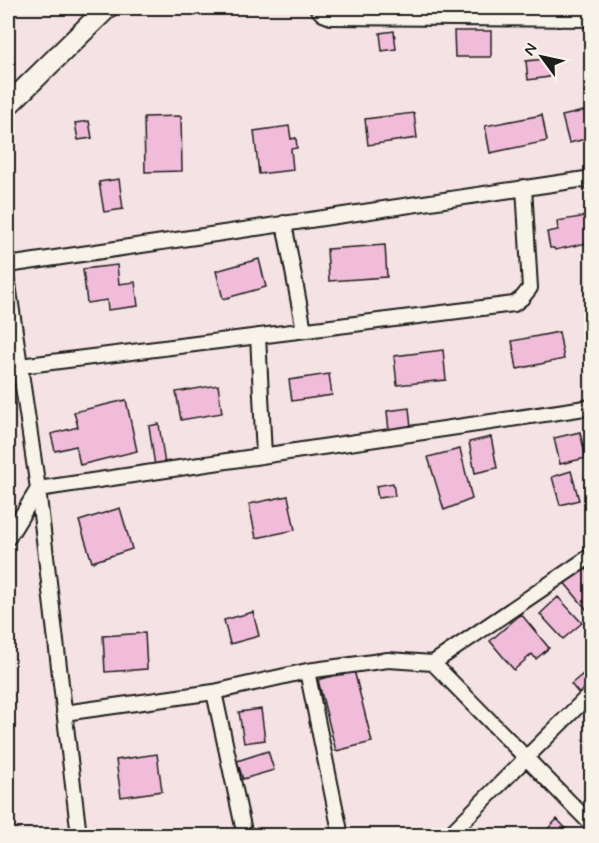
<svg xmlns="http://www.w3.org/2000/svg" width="599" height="843" viewBox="0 0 599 843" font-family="Mynerve,sans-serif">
  <rect width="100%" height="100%" fill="#f5e2e4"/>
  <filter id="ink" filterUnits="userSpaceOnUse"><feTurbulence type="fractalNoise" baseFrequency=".0167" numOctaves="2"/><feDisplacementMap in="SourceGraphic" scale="12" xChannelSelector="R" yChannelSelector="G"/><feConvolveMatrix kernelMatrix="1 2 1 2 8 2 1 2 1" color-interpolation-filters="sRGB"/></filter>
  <g filter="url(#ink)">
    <path fill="#f0bcd9" stroke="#1c1c1c" stroke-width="1.5" d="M 394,31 L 396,49 L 382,51 L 380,33 Z
      M 454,31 L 491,31 L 491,57 L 455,57 Z
      M 546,59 L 549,77 L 528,80 L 526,61 Z
      M 592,109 L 592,146 L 590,138 L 569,143 L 562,116 Z
      M 414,113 L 417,138 L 368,145 L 365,119 Z
      M 542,115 L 547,141 L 490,153 L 485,126 Z
      M 181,116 L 182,171 L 145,172 L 144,117 Z
      M 89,121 L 92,138 L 78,140 L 75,123 Z
      M 289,126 L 291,139 L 296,138 L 297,148 L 291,149 L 293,170 L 259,174 L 254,131 Z
      M 119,179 L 123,209 L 104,212 L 99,182 Z
      M 586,216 L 587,222 L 592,221 L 592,242 L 555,250 L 554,248 L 550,248 L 547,232 L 558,230 L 557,221 Z
      M 385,245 L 387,277 L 329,281 L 327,249 Z
      M 259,259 L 266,287 L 223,299 L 216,271 Z
      M 117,265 L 119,284 L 135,282 L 138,306 L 108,310 L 107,300 L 87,303 L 83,269 Z
      M 559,332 L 564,359 L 517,369 L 512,341 Z
      M 443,350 L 446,380 L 397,385 L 394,356 Z
      M 329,374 L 332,395 L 292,401 L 289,380 Z
      M 218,385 L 222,413 L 181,420 L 176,392 Z
      M 126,400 L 137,451 L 80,465 L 76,446 L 55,451 L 51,434 L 78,427 L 74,412 Z
      M 409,408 L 411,428 L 389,431 L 387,411 Z
      M 159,424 L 165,465 L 155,466 L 149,426 Z
      M 580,432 L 586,458 L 560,464 L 554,438 Z
      M 491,437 L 497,468 L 475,473 L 469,442 Z
      M 460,449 L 472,499 L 444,510 L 428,457 Z
      M 571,471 L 579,500 L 560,505 L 552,477 Z
      M 393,483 L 395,496 L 378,498 L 376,486 Z
      M 288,496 L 295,530 L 256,538 L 249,504 Z
      M 120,508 L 132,549 L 92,562 L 79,521 Z
      M 582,564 L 592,576 L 592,607 L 587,610 L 563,581 Z
      M 558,597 L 582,623 L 563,639 L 540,614 Z
      M 253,612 L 259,636 L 230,644 L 224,620 Z
      M 521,614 L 549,648 L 536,659 L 532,654 L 514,670 L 490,641 Z
      M 145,633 L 147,669 L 105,672 L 103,636 Z
      M 354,670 L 372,742 L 336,751 L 318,680 Z
      M 583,674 L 592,686 L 580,695 L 571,684 Z
      M 261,709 L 265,740 L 244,743 L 239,712 Z
      M 268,751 L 274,770 L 243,779 L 237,761 Z
      M 157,754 L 162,791 L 121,797 L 116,760 Z
      M 557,819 L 573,836 L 541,836 Z"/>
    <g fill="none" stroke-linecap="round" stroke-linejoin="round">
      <defs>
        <path id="street" d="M 317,8 L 323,14 L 331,17 L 592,19
          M 284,223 L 304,330
          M 8,265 L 592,178
          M 8,284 L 38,489 L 79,836
          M 258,336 L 264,455
          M 20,366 L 514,304 L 522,298 L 530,288 L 524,187
          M 38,489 L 592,407
          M 8,538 L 38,489
          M 433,663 L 592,555
          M 307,671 L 341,836
          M 214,692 L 245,836
          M 64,713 L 214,692 L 307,671 L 388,660 L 433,663 L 592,825
          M 448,836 L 592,692"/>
        <path id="secondary" d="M 8,105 L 107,8"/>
      </defs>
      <use href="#street" stroke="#1c1c1c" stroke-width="18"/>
      <use href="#secondary" stroke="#1c1c1c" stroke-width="24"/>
      <use href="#street" stroke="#f7f3e8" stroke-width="14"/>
      <use href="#secondary" stroke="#f7f3e8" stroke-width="20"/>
    </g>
  </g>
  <rect width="599" height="843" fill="none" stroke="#f7f3e8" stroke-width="30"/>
  <rect x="15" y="15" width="569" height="813" fill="none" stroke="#1c1c1c" stroke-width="2" filter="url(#ink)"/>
  <g transform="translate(542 57) rotate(303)" stroke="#f7f3e8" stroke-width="4.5" paint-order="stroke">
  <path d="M0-4.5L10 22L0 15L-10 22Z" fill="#1c1c1c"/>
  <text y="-9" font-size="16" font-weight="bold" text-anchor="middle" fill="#1c1c1c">N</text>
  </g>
</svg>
